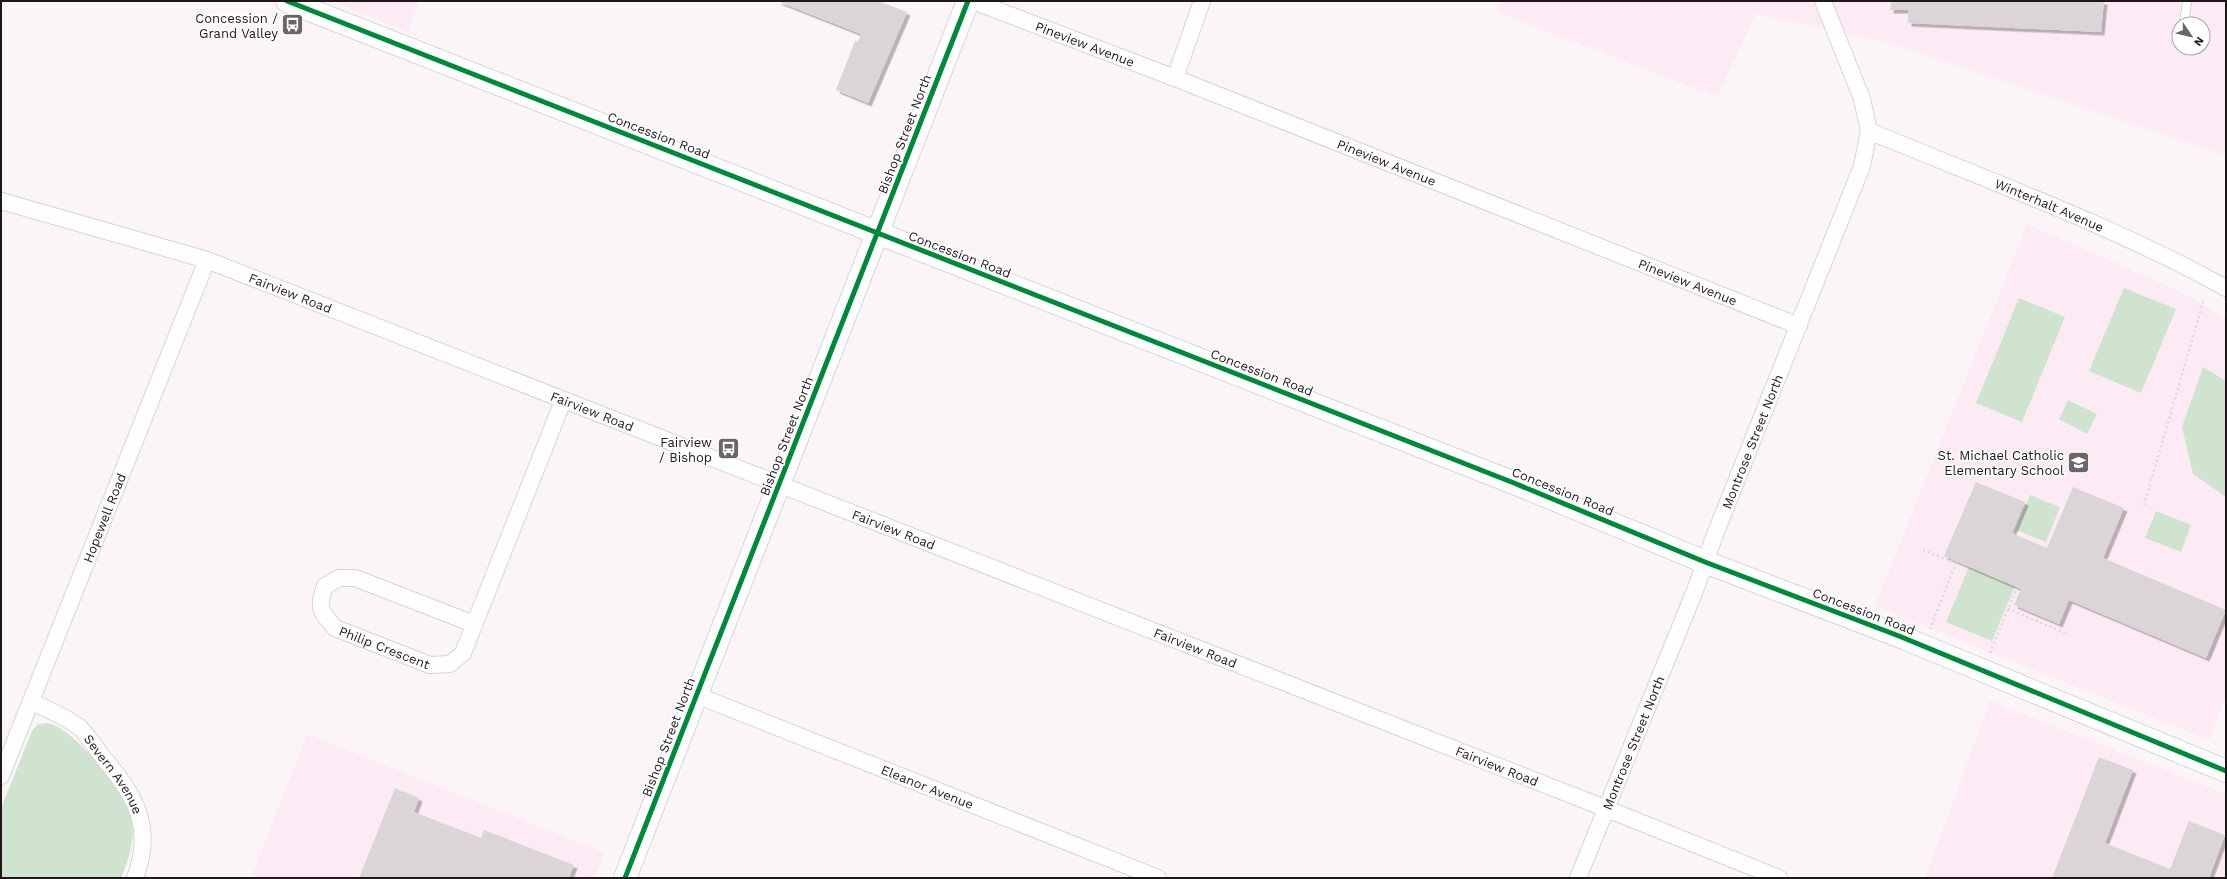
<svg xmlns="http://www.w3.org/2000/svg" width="2227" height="879" viewBox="0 0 2227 879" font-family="'Work Sans',sans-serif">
  <defs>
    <filter id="shadow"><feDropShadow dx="3.5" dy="3.5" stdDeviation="0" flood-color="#0004"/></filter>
  </defs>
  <rect width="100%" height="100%" fill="#fbf5f8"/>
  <path fill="#fcebf4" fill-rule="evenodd" d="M 333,1 L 419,1 L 408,32 Z
    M 1500,1 L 2226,1 L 2226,155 L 1893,44 L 1756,14 L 1717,97 L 1497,12 ZM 2179,24 L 2203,24 L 2203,48 L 2179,48 Z
    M 2027,224 L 2183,293 L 2226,318 L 2226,695 L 2209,740 L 1875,606 Z
    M 1990,701 L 2226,794 L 2226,878 L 1925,878 Z
    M 307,734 L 605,853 L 595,878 L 251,878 Z"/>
  <path fill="#cfe3cf" d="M 2124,288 L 2176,309 L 2141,393 L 2089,371 Z
    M 2019,298 L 2065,317 L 2022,422 L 1976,403 Z
    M 2203,367 L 2226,381 L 2226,497 L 2193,474 L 2182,427 Z
    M 2068,400 L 2097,414 L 2087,434 L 2059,419 Z
    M 2030,495 L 2060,507 L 2046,542 L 2016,530 Z
    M 2156,511 L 2191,525 L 2181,552 L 2145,538 Z
    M 1969,567 L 2015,586 L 1992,641 L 1946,622 Z
    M 45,723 C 70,723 116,784 127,806 C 130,813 133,826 133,833 C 132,849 127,864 121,878 L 1,878 L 1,808 L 32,731 L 37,725 Z"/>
  <path fill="#dbd5d8" filter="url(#shadow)" d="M 777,1 L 878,1 L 907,12 L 868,103 L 836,90 L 855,41 L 858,42 L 861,34 Z
    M 1891,1 L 2104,1 L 2101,32 L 1908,23 L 1908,10 L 1890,10 Z
    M 1976,482 L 2025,502 L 2012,533 L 2047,548 L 2073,487 L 2124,508 L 2103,558 L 2226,610 L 2206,658 L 2069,600 L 2059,624 L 2014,605 L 2021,589 L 1944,556 Z
    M 2099,757 L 2133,770 L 2105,843 L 2170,869 L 2189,821 L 2225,835 L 2209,878 L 2052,878 Z
    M 395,788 L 419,798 L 414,812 L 481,838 L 484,830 L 574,865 L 569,878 L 359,878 Z"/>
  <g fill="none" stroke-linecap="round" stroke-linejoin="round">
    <defs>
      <path id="service" d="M 2184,24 L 2187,1"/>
      <g id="minor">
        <path id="s1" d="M 973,1 L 1175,78 L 1799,326"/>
        <path d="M 1175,78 L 1202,1"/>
        <path id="s2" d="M 1869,131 C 1989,181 2112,225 2226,288"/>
        <path id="s3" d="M 1,201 L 207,260 L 1592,803 L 1779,878"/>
        <path id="s4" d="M 474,624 L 355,578 L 339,578 L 325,586 C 317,607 320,611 335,628 L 430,665 L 450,664 L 463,653 L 563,401"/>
        <path id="s5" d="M 696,695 L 1158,878"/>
        <path id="s6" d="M 31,702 C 48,709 64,716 79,727 C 88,735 95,747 102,756 C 134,794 155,826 135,878"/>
        <path id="s7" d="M 1,776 L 207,260"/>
        <path id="s8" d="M 1578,878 L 1694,593 L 1716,532 L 1862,166 L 1869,131 L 1862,99 L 1823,1"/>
      </g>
      <path id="secondary" d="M 287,1 L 1514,483 L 1705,562 L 1899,636 L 2226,771
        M 625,878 L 968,1"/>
    </defs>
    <use href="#service" stroke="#d8d3d6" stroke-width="10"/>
    <use href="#minor" stroke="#d8d3d6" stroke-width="18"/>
    <use href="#secondary" stroke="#d8d3d6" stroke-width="24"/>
    <path stroke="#dbd9da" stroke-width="2.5" stroke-dasharray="2 3" stroke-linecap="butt" d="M 2144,505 L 2204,299
      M 1923,550 L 1956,563 L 1930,629
      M 2008,609 L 2065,633
      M 1990,653 L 2016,590"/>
    <use href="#service" stroke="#fefefe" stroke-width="8"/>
    <use href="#minor" stroke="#fefefe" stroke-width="16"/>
    <use href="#secondary" stroke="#fefefe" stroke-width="22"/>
    <defs>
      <path id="cycleway" d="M 287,1 L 1514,483 L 1705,562 L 1899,636 L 2226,771
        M 625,878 L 968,1"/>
    </defs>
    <use href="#cycleway" stroke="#fff" stroke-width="8"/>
    <use href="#cycleway" stroke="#00873e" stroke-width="5"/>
  </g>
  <defs>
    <symbol id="bus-square" viewBox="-11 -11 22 22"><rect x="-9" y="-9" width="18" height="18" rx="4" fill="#6b6568" stroke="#fff"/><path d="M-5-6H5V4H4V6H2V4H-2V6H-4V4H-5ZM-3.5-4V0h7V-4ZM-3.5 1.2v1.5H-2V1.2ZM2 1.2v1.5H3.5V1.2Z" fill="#fff"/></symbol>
    <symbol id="school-square" viewBox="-11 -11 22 22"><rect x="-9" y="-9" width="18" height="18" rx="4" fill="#6b6568" stroke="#fff"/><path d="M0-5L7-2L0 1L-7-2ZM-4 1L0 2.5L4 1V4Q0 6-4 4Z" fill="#fff"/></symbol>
  </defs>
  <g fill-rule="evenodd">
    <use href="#bus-square" x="280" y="12" width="25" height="25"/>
    <use href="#bus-square" x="716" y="436" width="25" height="25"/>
    <use href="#school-square" x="2066" y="450" width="25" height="25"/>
  </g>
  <g text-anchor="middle" stroke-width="3" stroke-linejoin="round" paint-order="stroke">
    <g font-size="13" fill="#1e181b" stroke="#fff" text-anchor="end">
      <text x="278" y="23">Concession /<tspan x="278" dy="15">Grand Valley</tspan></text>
      <text x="712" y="447">Fairview<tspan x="712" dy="15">/ Bishop</tspan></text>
      <text x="2064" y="460">St. Michael Catholic<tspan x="2064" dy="15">Elementary School</tspan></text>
    </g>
    <g font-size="13" fill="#1e181b" stroke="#fff">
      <text dy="5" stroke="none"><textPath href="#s1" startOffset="120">Pineview Avenue</textPath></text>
      <text transform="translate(904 134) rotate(-69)" y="5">Bishop Street North</text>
      <text transform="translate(659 135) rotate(21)" y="5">Concession Road</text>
      <text dy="5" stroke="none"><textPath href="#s1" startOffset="444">Pineview Avenue</textPath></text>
      <text dy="5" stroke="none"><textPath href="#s2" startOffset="195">Winterhalt Avenue</textPath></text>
      <text transform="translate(960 254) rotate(21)" y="5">Concession Road</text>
      <text dy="5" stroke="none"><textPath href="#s1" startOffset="768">Pineview Avenue</textPath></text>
      <text dy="5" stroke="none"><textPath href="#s3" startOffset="304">Fairview Road</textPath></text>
      <text transform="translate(1262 372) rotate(21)" y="5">Concession Road</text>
      <text dy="5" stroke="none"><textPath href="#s3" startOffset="628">Fairview Road</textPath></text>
      <text transform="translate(786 436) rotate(-69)" y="5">Bishop Street North</text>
      <text dy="5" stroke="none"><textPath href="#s8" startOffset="470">Montrose Street North</textPath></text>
      <text transform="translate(1563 491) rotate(22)" y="5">Concession Road</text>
      <text dy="5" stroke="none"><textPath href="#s7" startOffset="278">Hopewell Road</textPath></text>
      <text dy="5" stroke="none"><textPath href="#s3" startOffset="952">Fairview Road</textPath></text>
      <text transform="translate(1864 611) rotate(21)" y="5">Concession Road</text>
      <text dy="5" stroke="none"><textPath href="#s4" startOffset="260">Philip Crescent</textPath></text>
      <text dy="5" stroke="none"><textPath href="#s3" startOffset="1276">Fairview Road</textPath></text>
      <text transform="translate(668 737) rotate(-69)" y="5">Bishop Street North</text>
      <text dy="5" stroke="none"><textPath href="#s8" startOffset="146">Montrose Street North</textPath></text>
      <text dy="5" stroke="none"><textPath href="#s3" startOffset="1600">Fairview Road</textPath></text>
      <text dy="5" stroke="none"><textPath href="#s6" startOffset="113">Severn Avenue</textPath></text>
      <text dy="5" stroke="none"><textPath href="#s5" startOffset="249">Eleanor Avenue</textPath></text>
    </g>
  </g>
  <rect width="2227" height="879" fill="none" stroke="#1e181b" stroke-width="4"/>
  <g transform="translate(2191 36) rotate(125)"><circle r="19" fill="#ffffff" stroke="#a5a3a4"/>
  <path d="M0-3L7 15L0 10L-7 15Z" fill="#6b6568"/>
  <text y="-6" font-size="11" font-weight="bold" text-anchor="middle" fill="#1e181b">N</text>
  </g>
</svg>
